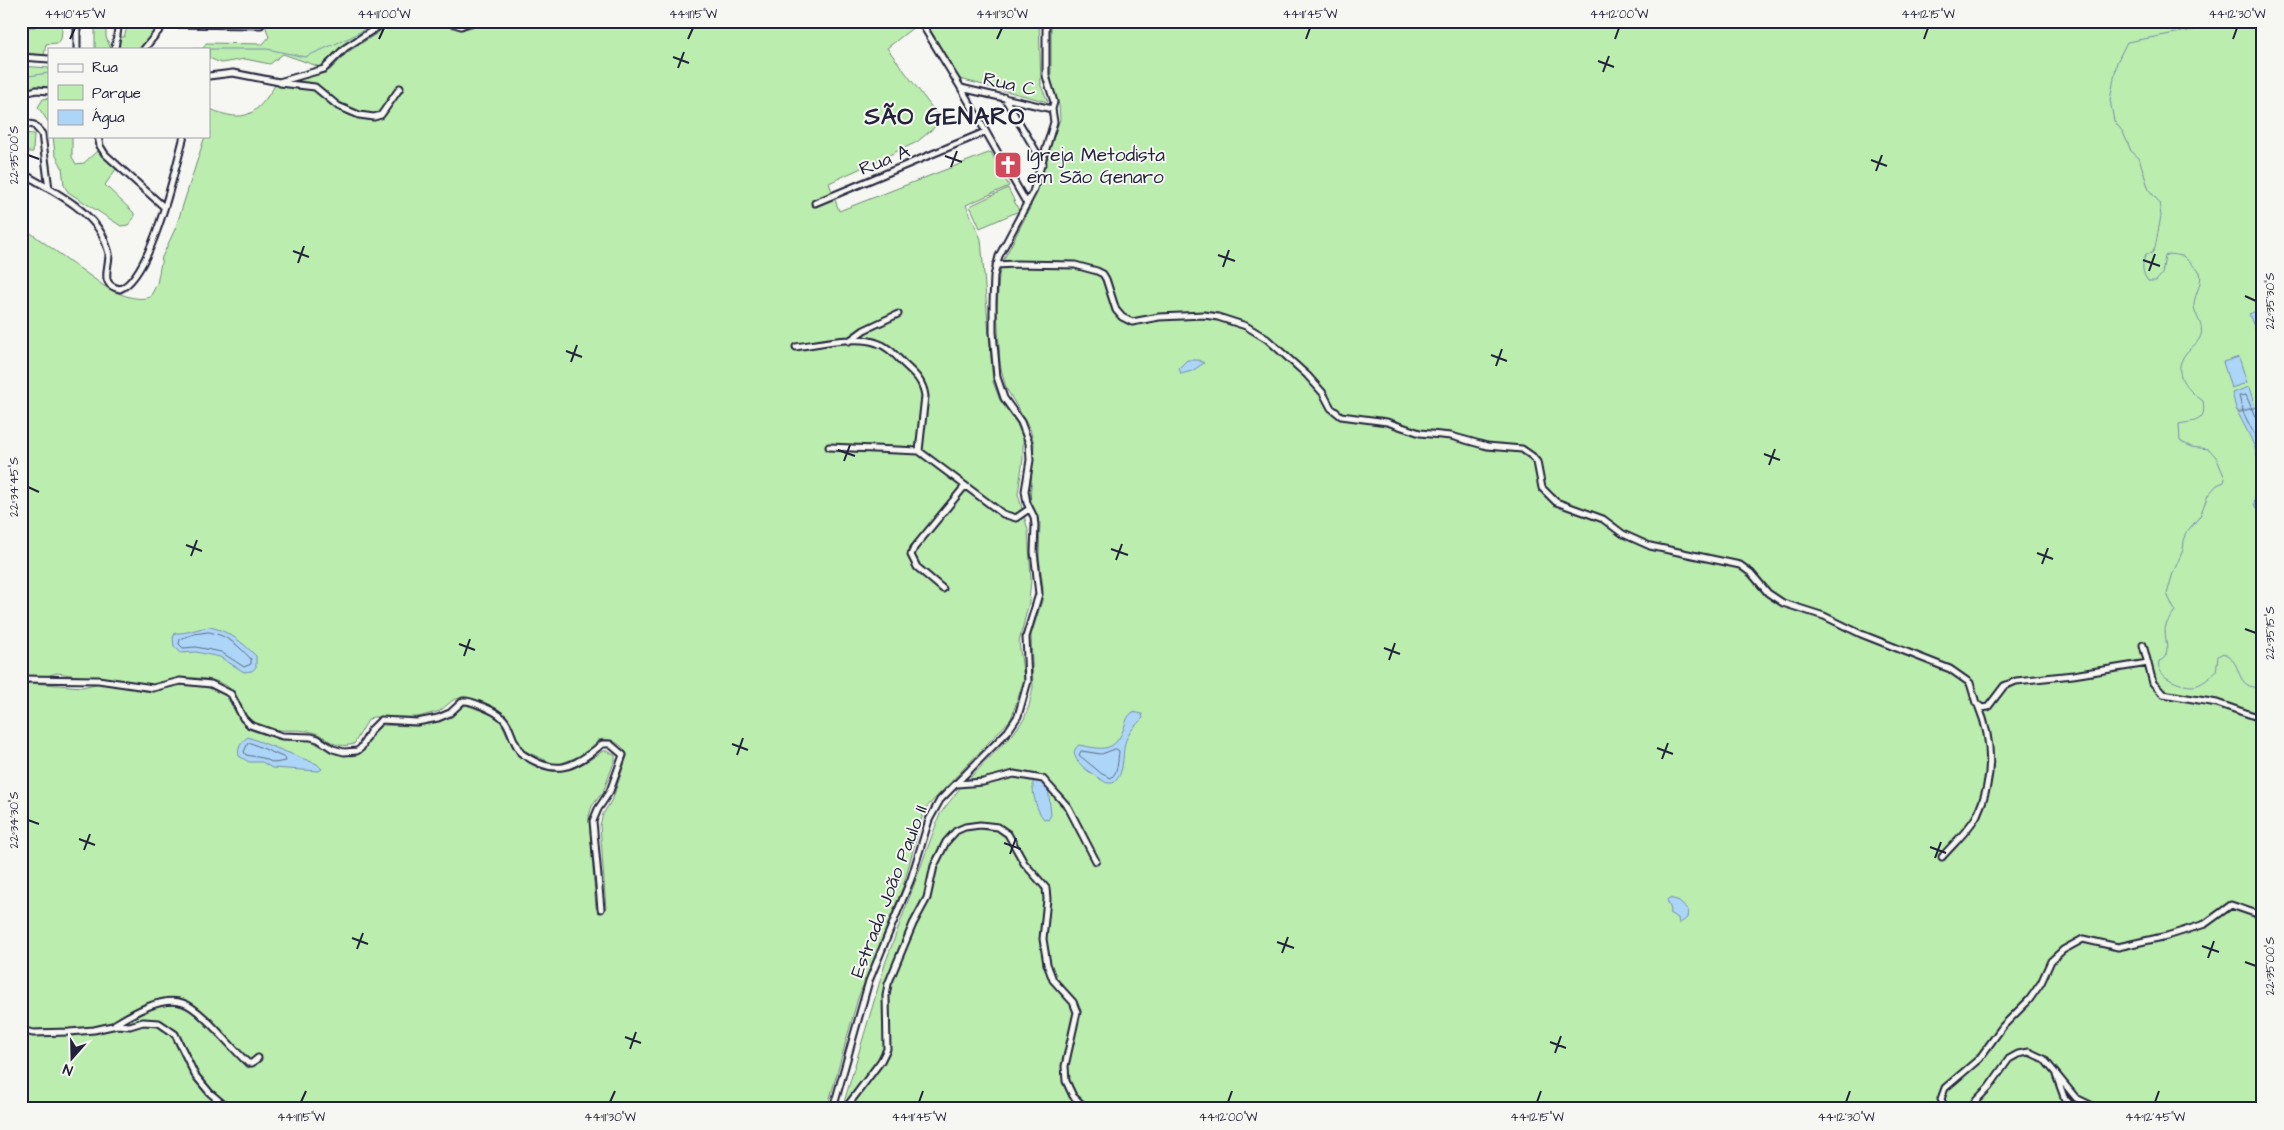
<svg xmlns="http://www.w3.org/2000/svg" width="2284" height="1130" viewBox="0 0 2284 1130" font-family="'Architects Daughter',sans-serif">
  <rect width="100%" height="100%" fill="#f6f6f2"/>
  <filter id="ink" filterUnits="userSpaceOnUse"><feTurbulence type="fractalNoise" baseFrequency=".02" numOctaves="2"/><feDisplacementMap in="SourceGraphic" scale="10" xChannelSelector="R" yChannelSelector="G"/><feConvolveMatrix kernelMatrix="1 2 1 2 8 2 1 2 1" color-interpolation-filters="sRGB"/></filter>
  <g filter="url(#ink)">
    <path fill="#bbedae" stroke="#6e8874" d="M 38,21 L 63,21 L 61,39 L 58,43 L 46,44 L 44,56 L 26,55 L 25,49 L 21,47 L 21,27 L 35,27 Z
      M 95,21 L 106,21 L 106,37 L 111,49 L 95,49 Z
      M 129,21 L 162,21 L 163,22 L 141,49 L 117,49 L 119,37 L 124,37 Z
      M 268,21 L 382,21 L 351,40 L 320,67 L 283,54 L 270,64 L 245,59 L 221,63 L 209,58 L 209,49 L 203,49 L 206,43 L 263,44 L 269,37 L 266,28 Z
      M 396,21 L 436,21 L 463,29 L 473,27 L 478,21 L 917,21 L 919,23 L 887,48 L 942,121 L 917,142 L 829,183 L 839,211 L 991,152 L 1009,186 L 966,205 L 981,239 L 993,382 L 1000,400 L 1017,424 L 1023,439 L 1023,459 L 1018,494 L 1028,530 L 1031,580 L 1029,602 L 1019,642 L 1024,679 L 1011,719 L 924,810 L 903,887 L 858,998 L 827,1109 L 233,1109 C 218,1097 205,1086 194,1071 C 181,1052 183,1026 156,1020 C 143,1017 132,1024 118,1023 C 140,1013 166,997 189,1009 L 249,1068 L 260,1058 L 251,1063 C 237,1049 197,1003 181,999 C 169,997 154,1002 144,1006 C 132,1011 121,1018 110,1023 C 86,1033 55,1027 30,1030 L 21,1027 L 21,682 L 82,687 L 100,683 L 152,690 L 184,685 L 207,687 L 226,696 L 244,725 L 251,730 L 278,739 L 309,740 L 336,754 L 353,756 L 359,754 L 376,729 L 381,725 L 415,726 L 439,721 L 451,716 L 460,707 L 466,705 L 498,717 L 516,752 L 547,768 L 558,771 L 565,770 L 591,759 L 603,751 L 607,751 L 615,755 L 615,760 L 603,792 L 592,806 L 589,816 L 596,908 L 606,909 L 600,825 L 603,814 L 613,798 L 627,756 C 624,744 610,737 598,740 L 589,752 L 557,765 L 522,750 L 510,722 L 502,712 L 464,697 L 453,700 L 440,711 L 418,717 L 373,717 L 368,720 L 354,744 C 332,750 330,737 312,732 C 292,727 267,736 250,719 C 237,707 240,690 219,682 C 208,678 190,677 177,679 C 168,681 158,686 148,685 C 118,683 87,677 57,673 L 43,677 L 21,678 L 21,651 L 23,649 L 21,647 L 21,226 L 104,286 C 117,293 135,302 150,297 L 157,284 L 162,257 L 176,227 L 205,136 L 209,136 L 210,109 C 246,124 256,115 276,84 L 330,70 L 348,52 Z
      M 925,21 L 1039,21 L 1041,86 L 1048,102 L 960,79 Z
      M 1051,21 L 2263,21 L 2263,1109 L 842,1109 L 886,961 L 940,814 L 960,788 L 1013,734 L 1024,719 L 1029,706 L 1033,687 L 1031,635 L 1042,601 L 1043,588 L 1039,557 L 1040,523 L 1030,500 L 1034,444 L 1030,429 L 1006,388 L 1000,364 L 997,307 L 999,275 L 1003,261 L 1030,208 L 1060,119 L 1059,105 L 1051,81 Z
      M 21,66 L 49,68 L 49,87 L 35,86 L 21,90 Z
      M 49,98 L 49,123 L 38,107 L 43,99 Z
      M 21,133 L 34,134 L 33,152 L 21,152 Z
      M 53,136 L 72,136 L 72,157 L 76,164 L 84,163 L 97,151 L 116,169 L 105,185 L 134,213 L 134,218 L 128,225 L 121,226 L 68,192 L 64,185 L 62,167 L 55,154 Z
      M 1008,188 L 1019,211 L 980,228 L 970,206 Z
      M 145,1024 C 181,1025 178,1055 195,1078 C 203,1090 216,1099 226,1109 L 21,1109 L 21,1032 C 50,1041 82,1030 110,1027 C 123,1026 133,1028 145,1024 Z"/>
    <path fill="#add5f8" stroke="#758dac" d="M 2263,308 L 2263,326 L 2255,329 L 2249,314 Z
      M 2239,357 L 2247,383 L 2231,388 L 2223,362 Z
      M 1187,360 L 1198,360 L 1204,363 L 1192,371 L 1181,374 L 1179,368 Z
      M 2249,387 L 2255,407 L 2237,412 L 2232,393 Z
      M 2257,407 L 2263,421 L 2263,506 L 2256,508 L 2254,504 C 2262,456 2260,456 2238,413 Z
      M 210,627 C 229,631 242,642 256,656 L 256,667 L 252,671 L 244,672 L 220,657 L 196,652 L 181,653 L 174,646 L 173,638 L 175,633 C 186,634 198,628 210,627 Z
      M 1133,712 L 1142,714 L 1143,718 C 1136,725 1128,732 1125,743 C 1122,755 1125,775 1113,783 L 1107,783 C 1096,777 1062,757 1079,745 C 1101,749 1114,754 1124,728 C 1126,722 1127,716 1133,712 Z
      M 248,737 L 317,764 L 322,769 L 319,771 L 272,768 L 262,762 L 249,762 L 239,756 C 237,749 241,741 248,737 Z
      M 1039,780 L 1048,786 L 1051,815 L 1048,820 L 1044,819 C 1036,810 1032,793 1033,781 Z
      M 1669,898 L 1677,900 L 1688,910 L 1687,918 L 1679,924 L 1678,918 L 1669,913 L 1671,910 L 1667,900 Z"/>
    <g fill="none" stroke-linecap="round" stroke-linejoin="round">
      <path stroke="#5a6a87" stroke-width="1" d="M 2263,421 L 2256,419 L 2246,395 L 2239,396 L 2243,412 L 2263,452
        M 209,632 C 227,635 239,646 251,659 L 251,664 L 244,667 L 221,652 L 196,647 L 183,648 L 179,644 L 180,639 L 194,634 Z
        M 251,743 L 285,758 L 286,761 L 274,763 L 263,758 L 246,755 L 244,752 L 248,743 Z
        M 1116,749 L 1119,751 C 1118,760 1118,773 1111,778 L 1102,774 L 1079,755 L 1081,751 L 1101,754 Z"/>
      <path stroke="#758dac" stroke-width="1" d="M 2215,21 L 2214,26 L 2209,27 L 2127,42 L 2117,62 L 2110,100 L 2114,121 L 2123,132 L 2131,151 L 2139,158 L 2149,190 L 2159,202 L 2161,216 L 2155,248 L 2152,253 L 2146,254 C 2141,264 2142,273 2148,281 L 2156,281 L 2162,274 L 2165,256 L 2170,254 L 2183,256 L 2200,272 C 2203,285 2194,293 2194,306 C 2195,316 2204,325 2201,335 C 2198,344 2191,347 2186,353 C 2170,374 2188,390 2203,401 C 2207,422 2195,421 2179,424 L 2180,441 L 2191,447 L 2209,449 L 2216,457 L 2225,478 L 2224,482 L 2217,485 L 2208,495 L 2200,516 L 2185,534 L 2183,550 L 2173,573 L 2167,594 L 2175,611 C 2172,615 2168,620 2166,625 C 2162,636 2174,656 2159,661 C 2155,677 2180,686 2193,686 C 2202,685 2209,678 2216,672 L 2218,656 L 2223,653 C 2246,663 2231,689 2263,688
        M 191,49 L 267,49 L 305,57 L 351,37 L 379,21
        M 21,77 L 49,73"/>
      <defs>
        <path id="minor" d="M 24,21 L 26,23 L 28,21
          M 445,21 L 461,26 L 473,21
          M 920,21 L 961,88 L 1027,204
          M 164,24 L 261,25
          M 77,49 L 77,21
          M 115,49 L 119,21
          M 144,49 L 166,22
          M 21,57 L 49,59
          M 209,76 L 233,73 L 279,82 L 324,69 L 345,48 L 387,21
          M 280,83 L 315,87 L 338,106 L 359,115 L 374,117 L 381,115 L 400,88
          M 961,88 L 1052,109
          M 21,94 L 37,90 L 49,91
          M 1004,97 L 1043,163
          M 21,122 L 34,125 L 42,134 L 49,189
          M 98,136 L 100,146 L 105,154 L 164,207
          M 21,172 C 48,189 87,206 103,236 C 105,242 108,248 109,254 C 109,269 99,285 120,289 C 152,276 175,169 184,136
          M 815,203 L 985,132
          M 996,265 L 1016,264 L 1075,265 L 1097,271 L 1103,274 L 1106,279 L 1116,310 L 1122,317 L 1132,322 L 1159,317 L 1204,315 L 1218,317 L 1246,326 L 1267,339 L 1307,375 L 1323,393 L 1331,408 L 1341,416 L 1387,422 L 1420,433 L 1451,436 L 1487,446 L 1522,449 L 1532,456 L 1537,462 L 1542,488 L 1556,502 L 1603,519 L 1623,534 L 1650,546 L 1740,565 L 1751,573 L 1768,593 L 1783,603 L 1824,616 L 1861,634 L 1950,669 L 1970,683 L 1976,703 L 1982,708 L 1988,707 L 2004,686 L 2016,681 L 2073,675 L 2148,663
          M 849,341 L 864,330 L 898,314
          M 796,347 C 818,344 857,335 877,343 C 888,346 896,356 904,364 C 915,374 923,381 925,396 L 919,451
          M 829,447 L 919,451 L 1003,514 L 1016,518 L 1029,509
          M 943,589 L 917,567 L 911,555 L 914,548 L 965,486
          M 2143,645 L 2153,683 L 2163,694 L 2217,703 L 2263,719
          M 21,679 L 98,680 L 153,688 L 180,681 L 211,684 L 231,694 L 243,718 L 250,725 L 282,736 L 311,737 L 318,739 L 333,749 L 344,752 L 357,751 L 361,748 L 371,730 L 381,720 L 417,722 L 438,718 L 450,713 L 463,701 C 470,700 476,704 482,706 C 516,720 504,728 521,753 C 555,777 573,769 602,744 L 610,744 L 623,755 L 610,791 L 598,809 L 593,821 L 601,909
          M 957,784 L 983,782 L 1014,774 L 1043,779 L 1068,807 L 1096,861
          M 1942,857 C 1953,844 1969,830 1977,815 C 1994,779 1993,741 1978,705
          M 115,1024 C 133,1013 162,996 183,1003 C 202,1009 232,1049 248,1063 L 252,1063 L 258,1058
          M 21,1030 L 33,1033 L 69,1032 L 94,1030 L 117,1025 L 130,1026 L 143,1022 L 159,1023 L 175,1034 L 195,1075 L 210,1093 L 229,1109
          M 2056,1075 L 2064,1097 L 2074,1109
          M 833,1109 L 869,981 L 911,879 L 929,820 L 940,800 L 1008,731 L 1018,716 L 1028,681 L 1026,637 L 1039,594 L 1034,552 L 1035,525 L 1034,517 L 1027,503 L 1025,491 L 1030,460 L 1029,443 L 1021,422 L 1004,398 L 997,377 L 993,332 L 993,303 L 994,276 L 999,256 L 1033,192 L 1054,122 L 1052,109 L 1054,102 L 1046,76 L 1046,21
          M 845,1109 L 881,1061 L 887,1049 L 886,996 L 888,984 L 913,924 L 927,898 L 934,866 L 946,842 L 956,831 L 965,827 L 980,825 L 998,827 L 1008,834 L 1024,863 L 1046,888 L 1047,899 L 1043,939 L 1047,964 L 1053,980 L 1073,1002 L 1077,1012 L 1065,1066 L 1066,1081 L 1073,1096 L 1087,1109
          M 1945,1109 L 1941,1099 L 1945,1088 L 1979,1059 L 2003,1026 L 2029,1000 L 2041,983 L 2051,961 L 2063,950 L 2083,939 L 2118,947 L 2167,936 L 2205,924 L 2231,905 L 2263,916
          M 1968,1109 L 1989,1087 L 2009,1059 L 2018,1054 L 2029,1052 L 2044,1059 L 2076,1098 L 2099,1109"/>
      </defs>
      <use href="#minor" stroke="#22223b" stroke-width="9"/>
      <use href="#minor" stroke="#f6f6f2" stroke-width="5"/>
    </g>
  </g>
  <path fill="none" stroke="#22223b" stroke-width="2" d="M 70,39 L 75,28M 379,39 L 384,28M 688,39 L 693,28M 997,39 L 1002,28M 1306,39 L 1310,28M 1615,39 L 1619,28M 1924,39 L 1928,28M 2233,39 L 2237,28M 673,57 L 689,63M 1598,61 L 1614,67M 678,68 L 684,52M 1603,72 L 1609,56M 28,155 L 39,159M 945,156 L 962,162M 1871,160 L 1887,166M 951,167 L 957,151M 1876,171 L 1882,155M 293,251 L 309,257M 1218,255 L 1235,261M 2143,260 L 2160,266M 298,263 L 304,246M 1223,267 L 1229,250M 2149,271 L 2155,254M 2245,296 L 2256,301M 566,351 L 582,357M 1491,355 L 1507,361M 571,362 L 577,345M 1496,366 L 1502,349M 838,450 L 855,456M 1764,454 L 1780,460M 844,461 L 850,445M 1769,465 L 1775,449M 28,487 L 39,492M 186,545 L 202,551M 1111,549 L 1128,555M 2037,553 L 2053,559M 191,556 L 197,540M 1116,560 L 1122,544M 2042,564 L 2048,548M 2245,629 L 2256,633M 459,644 L 475,650M 1384,648 L 1400,654M 464,656 L 470,639M 1389,660 L 1395,643M 732,744 L 748,750M 1657,748 L 1673,754M 737,755 L 743,738M 1662,759 L 1668,743M 28,820 L 39,824M 79,839 L 95,845M 1004,843 L 1021,849M 1930,847 L 1946,853M 84,850 L 90,834M 1010,854 L 1016,838M 1935,858 L 1941,842M 352,938 L 368,944M 1277,942 L 1294,948M 2202,946 L 2219,952M 357,949 L 363,933M 1282,953 L 1288,937M 2208,958 L 2214,941M 2245,962 L 2256,966M 625,1037 L 641,1043M 1550,1042 L 1566,1048M 630,1049 L 636,1032M 1555,1053 L 1561,1036M 301,1102 L 306,1091M 610,1102 L 615,1091M 919,1102 L 923,1091M 1228,1102 L 1232,1091M 1537,1102 L 1541,1091M 1846,1102 L 1850,1091M 2155,1102 L 2159,1091"/>
  <defs>
    <symbol id="church-square" viewBox="-11 -11 22 22"><rect x="-9" y="-9" width="18" height="18" rx="4" fill="#d1495b" stroke="#f6f6f2"/><path d="M-1.2-6h2.4v3.5h3.3v2.4h-3.3V6h-2.4V-.1h-3.3v-2.4h3.3Z" fill="#fff"/></symbol>
  </defs>
  <g fill-rule="evenodd">
    <use href="#church-square" x="992" y="149" width="32" height="32"/>
  </g>
  <g text-anchor="middle" stroke-width="4" stroke-linejoin="round" paint-order="stroke">
    <g font-size="19" fill="#22223b" stroke="#f6f6f2">
      <text transform="translate(1010 83) rotate(13)" y="7">Rua C</text>
      <text transform="translate(884 159) rotate(-22)" y="7">Rua A</text>
      <text transform="translate(888 891) rotate(-69)" y="7">Estrada João Paulo II</text>
    </g>
    <g font-size="19" fill="#22223b" stroke="#f6f6f2" text-anchor="start">
      <text x="1027" y="161">Igreja Metodista<tspan x="1027" dy="22">em São Genaro</tspan></text>
    </g>
    <g font-size="24" font-weight="bold" letter-spacing="1" fill="#22223b" stroke="#f6f6f2">
      <text x="945" y="124">SÃO GENARO</text>
    </g>
  </g>
  <rect width="2284" height="1130" fill="none" stroke="#f6f6f2" stroke-width="55"/>
  <rect x="48" y="48" width="162" height="90" fill="#f6f6f2" stroke="#a1a1a9"/>
  <rect x="58" y="64" width="25" height="8" fill="#f6f6f2" stroke="#a1a1a9"/>
  <text x="92" y="72" font-size="15" fill="#22223b">Rua</text>
  <rect x="58" y="85" width="25" height="15" fill="#bbedae" stroke="#a1a1a9"/>
  <text x="92" y="98" font-size="15" fill="#22223b">Parque</text>
  <rect x="58" y="110" width="25" height="15" fill="#add5f8" stroke="#a1a1a9"/>
  <text x="92" y="122" font-size="15" fill="#22223b">Água</text>
  <g transform="translate(72 1058) rotate(200)" stroke="#f6f6f2" stroke-width="4" paint-order="stroke">
  <path d="M0-4L9 19L0 12L-9 19Z" fill="#22223b"/>
  <text y="-8" font-size="14" font-weight="bold" text-anchor="middle" fill="#22223b">N</text>
  </g>
  <rect x="28" y="28" width="2228" height="1074" fill="none" stroke="#22223b" stroke-width="2"/>
  <g font-size="12" text-anchor="middle" fill="#22223b">
    <text x="75" y="18">44°10'45"W</text>
    <text x="384" y="18">44°11'00"W</text>
    <text x="693" y="18">44°11'15"W</text>
    <text x="1002" y="18">44°11'30"W</text>
    <text x="1310" y="18">44°11'45"W</text>
    <text x="1619" y="18">44°12'00"W</text>
    <text x="1928" y="18">44°12'15"W</text>
    <text x="2237" y="18">44°12'30"W</text>
    <text transform="translate(14 155) rotate(-90)" y="4">22°35'00"S</text>
    <text transform="translate(2270 301) rotate(-90)" y="4">22°35'30"S</text>
    <text transform="translate(14 487) rotate(-90)" y="4">22°34'45"S</text>
    <text transform="translate(2270 633) rotate(-90)" y="4">22°35'15"S</text>
    <text transform="translate(14 820) rotate(-90)" y="4">22°34'30"S</text>
    <text transform="translate(2270 966) rotate(-90)" y="4">22°35'00"S</text>
    <text x="301" y="1121">44°11'15"W</text>
    <text x="610" y="1121">44°11'30"W</text>
    <text x="919" y="1121">44°11'45"W</text>
    <text x="1228" y="1121">44°12'00"W</text>
    <text x="1537" y="1121">44°12'15"W</text>
    <text x="1846" y="1121">44°12'30"W</text>
    <text x="2155" y="1121">44°12'45"W</text>
  </g>
</svg>
